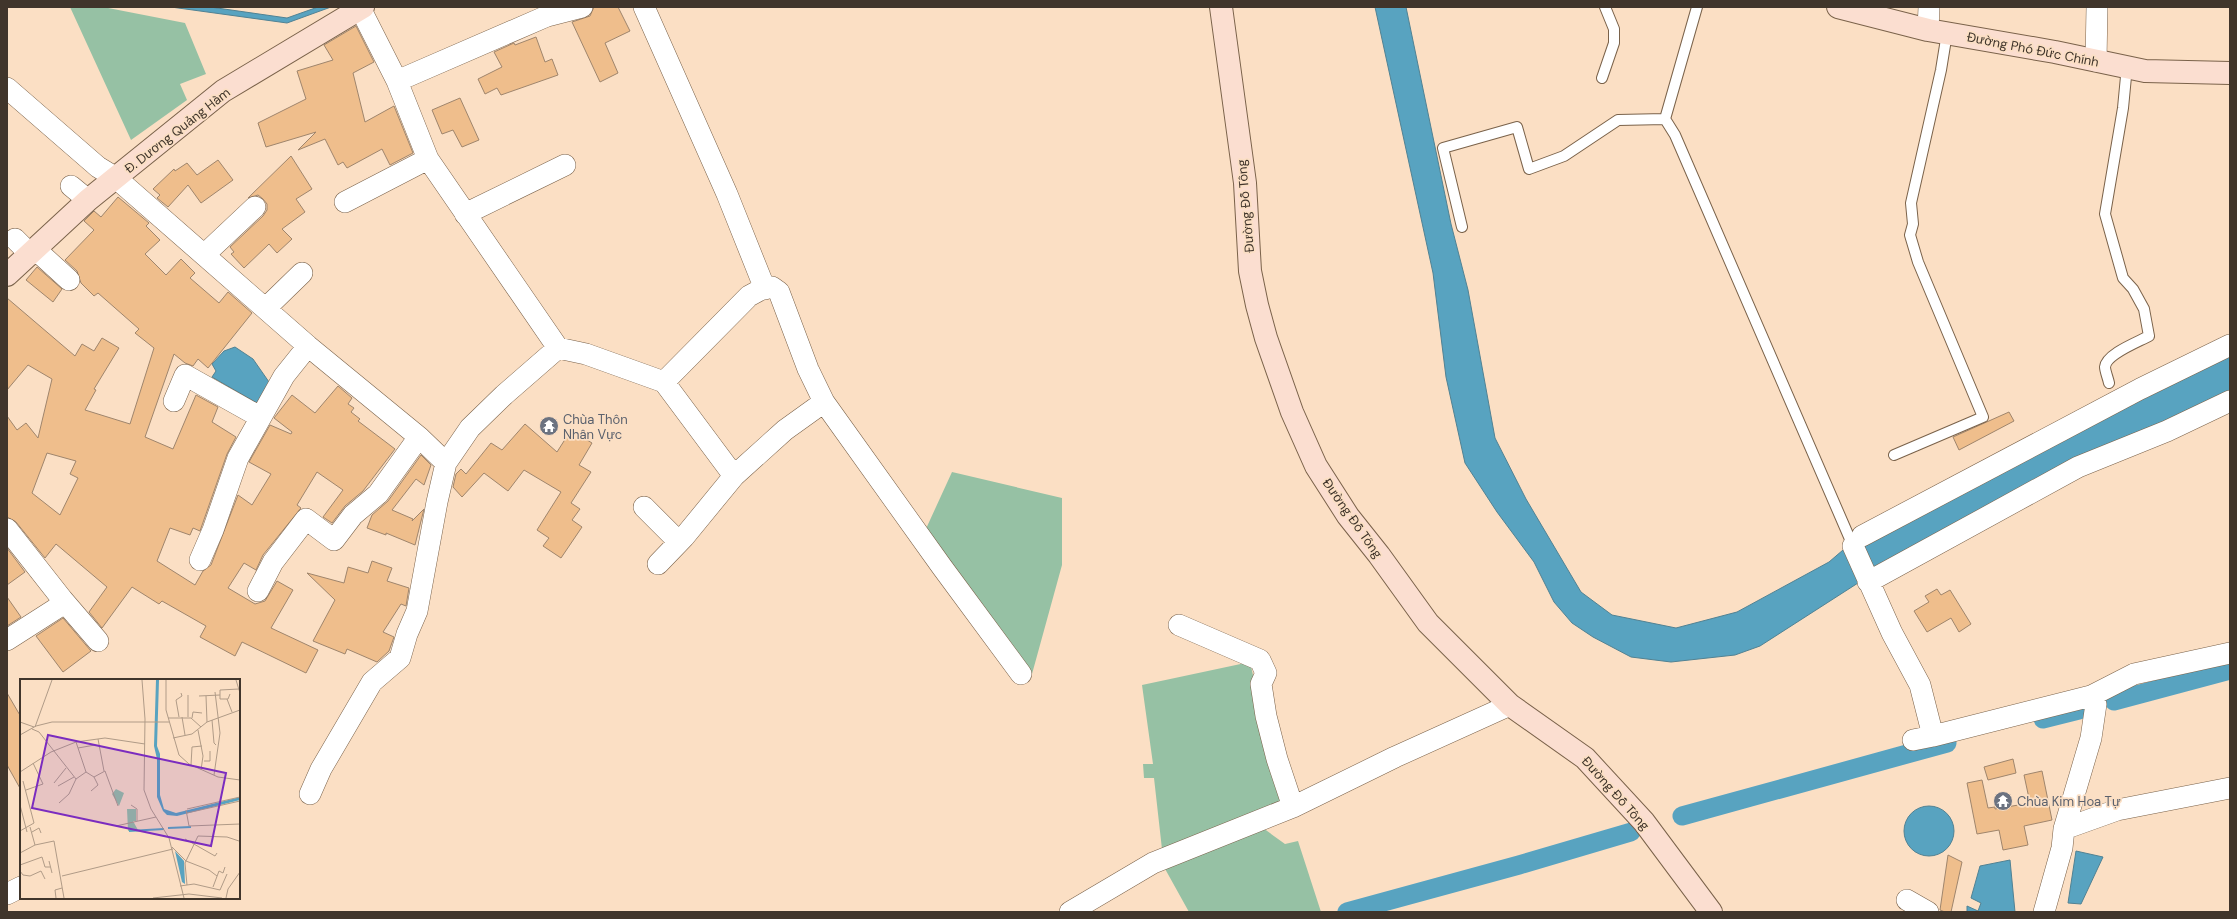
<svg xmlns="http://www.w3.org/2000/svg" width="2237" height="919" viewBox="0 0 2237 919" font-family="'DM Sans',sans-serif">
  <rect width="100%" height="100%" fill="#fbdfc4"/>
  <path fill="#96c1a4" d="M 70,7 L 103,7 L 185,23 L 206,74 L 180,84 L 187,100 L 131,140 Z
    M 952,472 L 1062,498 L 1062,565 L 1032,674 L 919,544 Z
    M 1250,662 L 1282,803 L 1245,815 L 1285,844 L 1298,841 L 1321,912 L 1189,912 L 1164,867 L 1154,778 L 1144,778 L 1143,764 L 1153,764 L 1142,685 Z"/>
  <path fill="#58a3c0" stroke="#518293" d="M 171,7 L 210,7 L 287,18 L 318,7 L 331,7 L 287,23 Z
    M 1375,7 L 1406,7 L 1451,224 L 1468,290 L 1495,438 L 1526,499 L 1581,592 L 1612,615 L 1676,628 L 1737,612 L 1829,562 L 1843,550 L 2230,352 L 2230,392 L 1858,583 L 1760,646 L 1735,655 L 1671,662 L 1631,657 L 1593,637 L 1572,623 L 1554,602 L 1534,562 L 1497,512 L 1465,463 L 1446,377 L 1433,273 Z
    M 235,347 L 253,359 L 269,382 L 257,403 L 212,377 L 216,371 L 212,364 L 224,351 Z
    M1904 831a25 25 0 1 1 50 0a25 25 0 1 1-50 0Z
    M 2076,851 L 2103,857 L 2081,904 L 2068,903 Z
    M 2010,860 L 2015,912 L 1967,912 L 1967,906 L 1978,911 L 1981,903 L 1971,898 L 1980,866 Z"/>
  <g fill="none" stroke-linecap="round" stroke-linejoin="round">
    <path stroke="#58a3c0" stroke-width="19" d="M 2114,701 L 2230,670
      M 2043,719 L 2079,710
      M 1682,816 L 1947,743
      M 1347,912 L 1519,865 L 1631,832"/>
  </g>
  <path fill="#efbe8c" stroke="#9f856c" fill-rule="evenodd" d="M 594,7 L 618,7 L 630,31 L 605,43 L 618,73 L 600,82 L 572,22 L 590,16 Z
    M 356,26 L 374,62 L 353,73 L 365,122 L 394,106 L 413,153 L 390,165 L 382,149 L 347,168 L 343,162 L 338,165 L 325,139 L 298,150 L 316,132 L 266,147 L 258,123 L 306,99 L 297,71 L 333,60 L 324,45 Z
    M 536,37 L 545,62 L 552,59 L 558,75 L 501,95 L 497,88 L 485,94 L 478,79 L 502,67 L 494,52 L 514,43 L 515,45 Z
    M 460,98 L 479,140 L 462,147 L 453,130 L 442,134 L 432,110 Z
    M 291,156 L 312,189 L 296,199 L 305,212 L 282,229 L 292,239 L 277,253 L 269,244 L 244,268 L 231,254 L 234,252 L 230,247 L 263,216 L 267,210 L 267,204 L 263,199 L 258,195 L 248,198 Z
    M 218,160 L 233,180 L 201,203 L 188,185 L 168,207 L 157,198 L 160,195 L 153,189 L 174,169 L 175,171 L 187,163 L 197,175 Z
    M 118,197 L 149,223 L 146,226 L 160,240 L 145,254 L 166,275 L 181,259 L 195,273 L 190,278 L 219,303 L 228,292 L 252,313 L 208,368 L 198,359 L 193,366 L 185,363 L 174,354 L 145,437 L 173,449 L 196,395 L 218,407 L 212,422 L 236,437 L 227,454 L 200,531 L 193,528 L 190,535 L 170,528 L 157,561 L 195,585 L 203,571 L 211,565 L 238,495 L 252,505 L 271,474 L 249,462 L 270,425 L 291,434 L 292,432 L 274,418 L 292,395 L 315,413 L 338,386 L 352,398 L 348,404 L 354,408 L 351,412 L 360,419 L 358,421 L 395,449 L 363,491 L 345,506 L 332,523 L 323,517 L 343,490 L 317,472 L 297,505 L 301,508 L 263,555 L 256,570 L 244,563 L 228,588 L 255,604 L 265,601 L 277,581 L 293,590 L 271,628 L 318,650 L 306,673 L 242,642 L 235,656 L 200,637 L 206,626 L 162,601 L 159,604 L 132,587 L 102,628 L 89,612 L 107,587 L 56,544 L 45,558 L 16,522 L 7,517 L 7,416 L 17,430 L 26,423 L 38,438 L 52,379 L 28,365 L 7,390 L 7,298 L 75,356 L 82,344 L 94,351 L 102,338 L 119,348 L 94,389 L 96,390 L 85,410 L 130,424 L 154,348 L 135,333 L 139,329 L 98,293 L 94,296 L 81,283 L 77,271 L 65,260 L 94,230 L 84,221 L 94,211 L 101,217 ZM 47,453 L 76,461 L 70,474 L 78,478 L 60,515 L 32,493 Z
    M 37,267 L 62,289 L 53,302 L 26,280 Z
    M 2009,412 L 2014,421 L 1959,450 L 1953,437 Z
    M 525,424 L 557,452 L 571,430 L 592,443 L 579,465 L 591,472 L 571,503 L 580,509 L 572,520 L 582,527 L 561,558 L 543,546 L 549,538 L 537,530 L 561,492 L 524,470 L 508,491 L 484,473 L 462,497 L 453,487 L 456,474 L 461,469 L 466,474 L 491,443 L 502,450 Z
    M 421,455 L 431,465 L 424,485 L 416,479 L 392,510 L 413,519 L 412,521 L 424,509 L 415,545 L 386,533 L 386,535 L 367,528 L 372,515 L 388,501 Z
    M 7,548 L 25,572 L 7,585 Z
    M 372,561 L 392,568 L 387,581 L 409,588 L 406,606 L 401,604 L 383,632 L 394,637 L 389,651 L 377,662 L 347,649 L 345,654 L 313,641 L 335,600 L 307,573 L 344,583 L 348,567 L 368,573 Z
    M 1937,589 L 1941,595 L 1950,590 L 1971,624 L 1959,632 L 1951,618 L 1927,632 L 1914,611 L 1929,602 L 1925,596 Z
    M 7,597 L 21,617 L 7,626 Z
    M 63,618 L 91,651 L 63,672 L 36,636 Z
    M 7,693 L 21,717 L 21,790 L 7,765 Z
    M 2013,759 L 2016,773 L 1988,780 L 1984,767 Z
    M 2042,771 L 2052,820 L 2024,826 L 2028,845 L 2003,850 L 1999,830 L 1977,834 L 1967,783 L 1982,780 L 1988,808 L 1995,807 L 1995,809 L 2030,803 L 2024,775 Z
    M 1948,855 L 1962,862 L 1951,912 L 1945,912 L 1940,910 Z"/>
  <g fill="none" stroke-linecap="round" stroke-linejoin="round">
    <defs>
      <path id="lane" d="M 1697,7 L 1665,119 L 1675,135 L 1853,546
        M 1602,78 L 1614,43 L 1614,29 L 1605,7
        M 1462,227 L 1443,148 L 1517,127 L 1529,169 L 1564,156 L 1618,120 L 1665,119
        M 2109,383 C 2108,378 2105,371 2105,367 C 2106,354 2138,342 2149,336 L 2144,309 L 2133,289 L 2123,278 L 2105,214 L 2123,108 L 2127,66
        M 1894,455 L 1983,417 L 1918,262 L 1910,235 L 1913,224 L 1911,203 L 1941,70 L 1947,33"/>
      <path id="street" d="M 644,7 L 727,194 L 765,289
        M 360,8 L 397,81 L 428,159 L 558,348 L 586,354 L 664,382 L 734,476 L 684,537 L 658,564
        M 1928,30 L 1929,7
        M 2096,61 L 2097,7
        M 397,81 L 547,16 L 582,7
        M 7,88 L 98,167 L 116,178 L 308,346 L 419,437 L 446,463
        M 71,186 L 88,200
        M 345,202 L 428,159
        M 465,214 L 565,165
        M 15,239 L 30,254
        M 35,249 L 69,280
        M 204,255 L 255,207
        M 266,308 L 302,273
        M 664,382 L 749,296 L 762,289 L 772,287 L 779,292 L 808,369 L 824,402 L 942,567 L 1021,674
        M 174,401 L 185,375 L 260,417
        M 734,476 L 785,430 L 824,402
        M 644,507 L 679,542
        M 7,529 L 62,599 L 57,608 L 7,640
        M 1862,536 L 2140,389 L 2230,345
        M 1853,546 L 1892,633 L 1920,685 L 1933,736 L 2091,696 L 2134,674 L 2230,653
        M 200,560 L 213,530 L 238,458 L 284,376 L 308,346
        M 1868,582 L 2078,467 L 2167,431 L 2230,401
        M 258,591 L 273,562 L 306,519 L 334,540 L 353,515 L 378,494 L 419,437
        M 62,599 L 98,641
        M 1179,625 L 1260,660 L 1266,673 L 1261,684 L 1266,716 L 1277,759 L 1293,807
        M 1913,740 L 1933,736
        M 310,794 L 321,769 L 372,682 L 400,658 L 407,634 L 417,611 L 437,502 L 446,463 L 470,428 L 504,395 L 558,348
        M 2064,829 L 2091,738 L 2096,704 L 2091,696
        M 7,894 L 21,887
        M 1907,900 L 1928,912
        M 1070,912 L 1153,863 L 1293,807 L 1395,757 L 1510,705
        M 2044,912 L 2062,848 L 2064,829 L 2117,810 L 2230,788"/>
      <path id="secondary" d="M 1221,7 L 1245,183 L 1250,271 L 1257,305 L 1266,338 L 1292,412 L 1316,466 L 1348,516 L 1379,555 L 1428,623 L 1510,705 L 1585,758 L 1644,822 L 1711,912
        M 1838,7 L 1928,30 L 2055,52 L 2145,71 L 2230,73
        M 7,275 L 88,200 L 223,91 L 363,7"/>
    </defs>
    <use href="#lane" stroke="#7a624a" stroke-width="12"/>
    <use href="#street" stroke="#7a624a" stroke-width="22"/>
    <use href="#secondary" stroke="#7a624a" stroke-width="24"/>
    <use href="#lane" stroke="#fff" stroke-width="10"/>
    <use href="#street" stroke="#fff" stroke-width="21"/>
    <use href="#secondary" stroke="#fbded0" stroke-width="22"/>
  </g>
  <defs>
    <symbol id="temple-disc" viewBox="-11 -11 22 22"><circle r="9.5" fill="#6b7280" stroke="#fbdfc4"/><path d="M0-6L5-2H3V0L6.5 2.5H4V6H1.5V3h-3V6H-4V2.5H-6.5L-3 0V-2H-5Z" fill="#fff"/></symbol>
  </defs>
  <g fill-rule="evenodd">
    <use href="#temple-disc" x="538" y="415" width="22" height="22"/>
    <use href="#temple-disc" x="1992" y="790" width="22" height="22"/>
  </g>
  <g text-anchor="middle" stroke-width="3.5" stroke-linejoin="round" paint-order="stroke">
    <g font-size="13" fill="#40352b" stroke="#fbdfc4">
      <text transform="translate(2033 49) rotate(11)" y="5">Đường Phó Đức Chính</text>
      <text transform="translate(177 130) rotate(-38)" y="5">Đ. Dương Quảng Hàm</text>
      <text transform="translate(1245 206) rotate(-95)" y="5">Đường Đỗ Tông</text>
      <text transform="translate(1353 518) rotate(55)" y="5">Đường Đỗ Tông</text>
      <text transform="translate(1616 793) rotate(48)" y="5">Đường Đỗ Tông</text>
    </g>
    <g font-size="13" fill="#5b616d" stroke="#fbdfc4" text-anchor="start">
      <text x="563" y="424">Chùa Thôn<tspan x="563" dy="15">Nhân Vực</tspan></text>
      <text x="2017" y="806">Chùa Kim Hoa Tự</text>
    </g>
  </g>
  <g transform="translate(20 679)">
    <rect width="220" height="220" fill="#fbdfc4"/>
    <path d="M 96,110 L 104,114 L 99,127 L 92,115 ZM 107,130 L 116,130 L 116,142 L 113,142 L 118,151 L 108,152 Z" fill="#96c1a4"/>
    <path d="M 136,1 L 139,1 L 137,67 L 140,75 L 140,116 L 144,130 L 156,134 L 220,118 L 220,121 L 157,137 L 147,136 L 143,132 L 137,118 L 137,80 L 134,67 ZM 155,172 L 164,182 L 165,205 L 162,203 Z" fill="#58a3c0"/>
    <path fill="none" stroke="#58a3c0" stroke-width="2" d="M 148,149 L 171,148M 109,152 L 144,150"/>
    <path fill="none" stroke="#b09b87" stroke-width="1" d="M 122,1 L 125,40 L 124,111 L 131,130 L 149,159 L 164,219M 146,1 L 146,31 L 159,76 L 169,85 L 198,98 L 220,101M 216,1 L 220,14M 200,16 L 200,20 L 208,20 L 210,15M 179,17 L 200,16 L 200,11 L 219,10M 186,17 L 187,43M 207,20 L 212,33M 159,38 L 156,21 L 162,17 L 161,14M 162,38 L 165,56M 168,38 L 168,16M 148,39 L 171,39 L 181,48M 172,39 L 173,33 L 182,34M 192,41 L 194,64 L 196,66M 0,43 L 14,48M 15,48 L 32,1M 12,50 L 19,53 L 56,100M 178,51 L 183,77 L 181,91M 0,56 L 16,47 L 32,43 L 149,43M 153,59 L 172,55 L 187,43 L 220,31M 78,60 L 84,92M 56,63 L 66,93 L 74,98 L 78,106 L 71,112M 58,69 L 75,66M 184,82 L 190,82 L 190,72M 171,86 L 172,68 L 182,67M 0,93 L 31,73 L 56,63 L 85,59 L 125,65M 194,96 L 200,54 L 195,13M 74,98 L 85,92 L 98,127M 34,104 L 46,89M 38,107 L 54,98M 6,111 L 23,105 L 13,84M 39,124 L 49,115 L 56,100 L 66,93M 0,126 L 7,153M 111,126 L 117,130 L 117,142M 167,130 L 220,118M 166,131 L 169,147 L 220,145M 167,134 L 220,122M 96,147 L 136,138M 10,148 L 15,166M 0,152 L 14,144 L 3,102M 12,153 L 19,149 L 21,154M 165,160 L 195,177 L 197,174M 152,168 L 166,182 L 189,191 L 197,197M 0,174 L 15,166 L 34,162 L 44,219M 29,182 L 32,194M 0,186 L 22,178 L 25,188 L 30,188M 0,192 L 3,196 L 10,197 L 21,192 L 25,200M 42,197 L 153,170M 167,206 L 165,184 L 178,157 L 207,158 L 219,162M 160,207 L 174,205 L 200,211 L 207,195M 193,208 L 199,192 L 203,194 L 205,188M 36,219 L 35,211 L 42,209M 133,219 L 169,215 L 202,219M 206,219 L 208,210 L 220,193"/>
    <path fill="#7b2cbf" fill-opacity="0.15" stroke="#7b2cbf" stroke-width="2" d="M 28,56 L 206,94 L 191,167 L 12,129 Z"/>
    <rect width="220" height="220" fill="none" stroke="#40352b" stroke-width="2"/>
  </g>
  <rect width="2237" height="919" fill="none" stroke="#40352b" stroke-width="16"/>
</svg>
